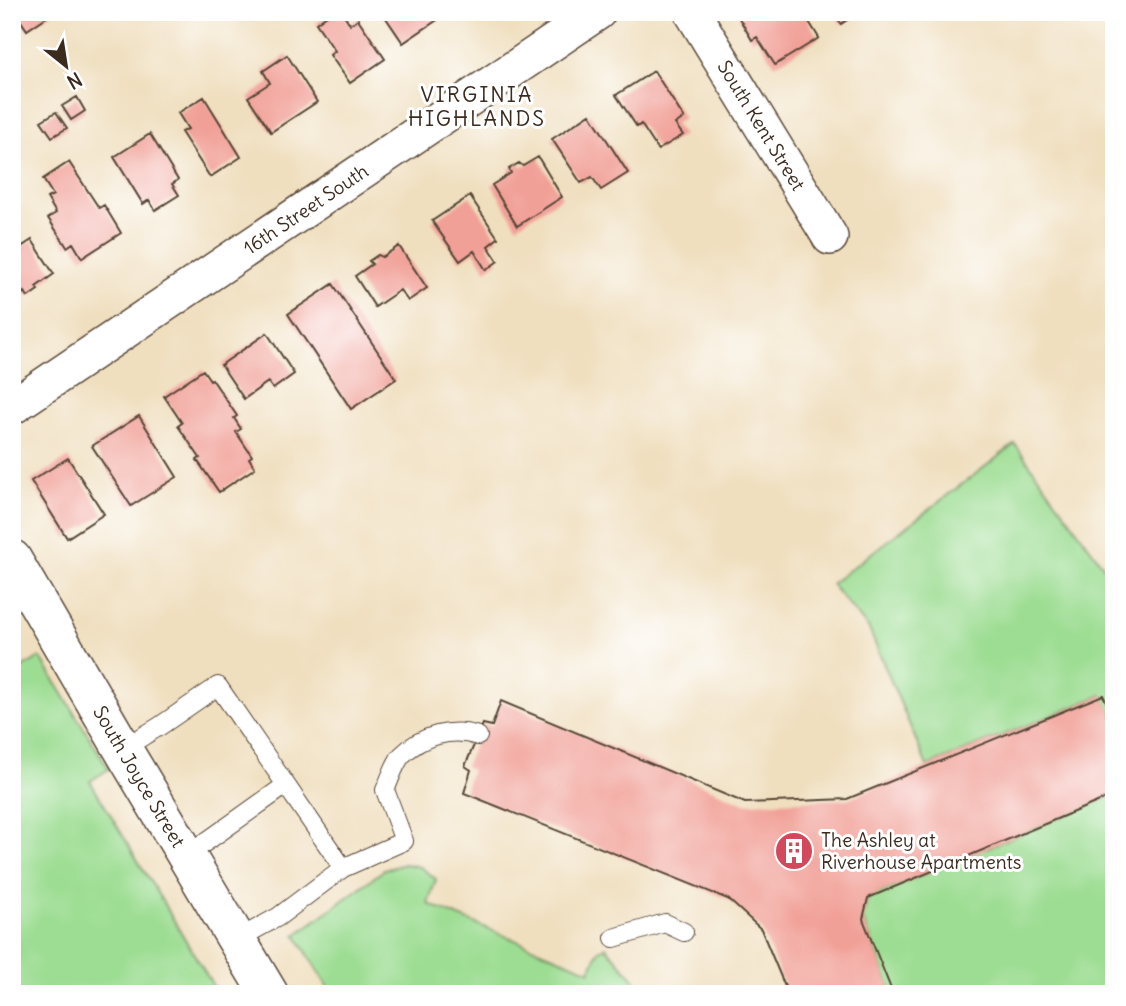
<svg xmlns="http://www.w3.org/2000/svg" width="1126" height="1006" viewBox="0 0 1126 1006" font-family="Delius,sans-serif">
  <rect width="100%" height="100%" fill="#fff"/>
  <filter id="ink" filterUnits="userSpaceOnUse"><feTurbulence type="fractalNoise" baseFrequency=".0143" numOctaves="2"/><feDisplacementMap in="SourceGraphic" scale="14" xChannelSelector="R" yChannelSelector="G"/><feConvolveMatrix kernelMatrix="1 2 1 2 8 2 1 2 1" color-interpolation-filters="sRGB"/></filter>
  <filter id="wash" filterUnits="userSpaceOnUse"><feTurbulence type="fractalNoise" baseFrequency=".00686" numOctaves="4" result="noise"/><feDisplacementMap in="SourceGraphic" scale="28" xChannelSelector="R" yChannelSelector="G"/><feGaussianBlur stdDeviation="1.57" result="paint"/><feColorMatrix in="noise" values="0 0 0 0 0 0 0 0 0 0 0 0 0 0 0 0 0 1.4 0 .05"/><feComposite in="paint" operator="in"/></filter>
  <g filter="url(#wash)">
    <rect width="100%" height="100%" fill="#f0dfbf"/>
    <path fill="#9ddd93" stroke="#6c8458" stroke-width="2" d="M 1015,444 L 1114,581 L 1114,718 L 1102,695 L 927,766 L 869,629 L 831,584 Z
      M 40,657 L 109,769 L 90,781 L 218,994 L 12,994 L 12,674 Z
      M 1114,795 L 1114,994 L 893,994 L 863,919 L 868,898 Z
      M 404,864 L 420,867 L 436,879 L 428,904 L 590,971 L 599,950 L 606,947 L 636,981 L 635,989 L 628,994 L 332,994 L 296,935 L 384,870 Z"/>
    <g id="blocks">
      <path fill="#f1a097" d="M 15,12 L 54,12 L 27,30 Z
        M 331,12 L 342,12 L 350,24 L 358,19 L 385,59 L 350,83 L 330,55 L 335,51 L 316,23 Z
        M 382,12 L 449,12 L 403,43 Z
        M 748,12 L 803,12 L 819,38 L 775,65 L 757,37 L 752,40 L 739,18 Z
        M 834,12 L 859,12 L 841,24 Z
        M 287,55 L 317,102 L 271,132 L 248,97 L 270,83 L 263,71 Z
        M 654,71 L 684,118 L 675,124 L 683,135 L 658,150 L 641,124 L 637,127 L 616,95 Z
        M 77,97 L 85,111 L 71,120 L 62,106 Z
        M 204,97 L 241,157 L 210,177 L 181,132 L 188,129 L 178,113 Z
        M 56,112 L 67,128 L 52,137 L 41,121 Z
        M 590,114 L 628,173 L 601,190 L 592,177 L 581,183 L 552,139 Z
        M 150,134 L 178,180 L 172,184 L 179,195 L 155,210 L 149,200 L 143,204 L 114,157 Z
        M 538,157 L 562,197 L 517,226 L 492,185 L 511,173 L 509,169 L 519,163 L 523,166 Z
        M 69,162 L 99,208 L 104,205 L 121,233 L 82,258 L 73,243 L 67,247 L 48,218 L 56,213 L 47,198 L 53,195 L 43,179 Z
        M 470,196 L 498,238 L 488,246 L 498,261 L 486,270 L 474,251 L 460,261 L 432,221 Z
        M 32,240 L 54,274 L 36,287 L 38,290 L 28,297 L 25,292 L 12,301 L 12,253 Z
        M 399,246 L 427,288 L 408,301 L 400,290 L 375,307 L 355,276 L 372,264 L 369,261 L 378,255 L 382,257 Z
        M 333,284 L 396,379 L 351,409 L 288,314 Z
        M 267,333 L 294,374 L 273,389 L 268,382 L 244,399 L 221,365 Z
        M 203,370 L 210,380 L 212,379 L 237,416 L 234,418 L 241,429 L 236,432 L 252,456 L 249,458 L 255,468 L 219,492 L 197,460 L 200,458 L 178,426 L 182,423 L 164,396 Z
        M 139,416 L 177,477 L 131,506 L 92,446 Z
        M 68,458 L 104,514 L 67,538 L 31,481 Z
        M 1103,695 L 1114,718 L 1114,795 L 868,898 L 863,919 L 893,994 L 788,994 L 761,929 L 728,899 L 464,793 L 471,770 L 465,766 L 483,724 L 492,726 L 501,701 L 745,803 L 847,799 Z"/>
    </g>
  </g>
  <g filter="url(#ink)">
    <use href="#blocks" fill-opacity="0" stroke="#564536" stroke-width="2"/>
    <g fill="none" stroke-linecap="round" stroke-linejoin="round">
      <defs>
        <path id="service" d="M 122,749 L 160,726 L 218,686 L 343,868
          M 186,856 L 286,785
          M 614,938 L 665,923 L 684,932
          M 236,940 L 278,917 L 343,868 L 404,841 L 385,790 C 390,780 394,764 402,755 C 421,736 452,727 478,736"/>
        <g id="minor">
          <path id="s1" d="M 692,12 L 830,237"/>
          <path id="s2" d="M 12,407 L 598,12"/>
        </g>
        <g id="tertiary">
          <path id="s3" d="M 12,559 L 128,758 L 269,994"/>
        </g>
      </defs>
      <use href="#service" stroke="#564536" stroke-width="20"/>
      <use href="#minor" stroke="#564536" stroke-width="38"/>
      <use href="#tertiary" stroke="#564536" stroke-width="41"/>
      <use href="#service" stroke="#fff" stroke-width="18"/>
      <use href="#minor" stroke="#fff" stroke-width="35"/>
      <use href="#tertiary" stroke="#fff" stroke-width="38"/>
    </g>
  </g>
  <defs>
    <symbol id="building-disc" viewBox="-11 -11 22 22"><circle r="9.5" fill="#d1495b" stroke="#fff"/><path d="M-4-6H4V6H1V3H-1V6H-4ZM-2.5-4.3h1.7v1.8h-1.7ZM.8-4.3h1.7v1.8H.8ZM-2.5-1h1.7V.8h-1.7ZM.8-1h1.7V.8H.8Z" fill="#fff"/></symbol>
  </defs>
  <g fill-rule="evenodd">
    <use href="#building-disc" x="772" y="829" width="44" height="44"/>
  </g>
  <g text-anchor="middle" stroke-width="6" stroke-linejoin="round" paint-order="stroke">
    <g font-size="19" fill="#3b2a1e" stroke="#fff">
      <text dy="7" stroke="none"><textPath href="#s1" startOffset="133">South Kent Street</textPath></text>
      <text dy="7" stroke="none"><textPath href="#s2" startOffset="354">16th Street South</textPath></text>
      <text dy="7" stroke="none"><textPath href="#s3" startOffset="252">South Joyce Street</textPath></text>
    </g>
    <g font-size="19" fill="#3b2a1e" stroke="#fff" text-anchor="start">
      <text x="821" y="847">The Ashley at<tspan x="821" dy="22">Riverhouse Apartments</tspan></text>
    </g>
    <g font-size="21" letter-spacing="2" fill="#3b2a1e" stroke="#fff">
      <text x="477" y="102">VIRGINIA<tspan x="477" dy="24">HIGHLANDS</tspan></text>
    </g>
  </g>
  <rect width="1126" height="1006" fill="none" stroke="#fff" stroke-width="42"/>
  <g transform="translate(66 66) rotate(150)" stroke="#ffffff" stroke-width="5" paint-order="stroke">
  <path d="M0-5L12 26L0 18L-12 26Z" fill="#3b2a1e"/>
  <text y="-10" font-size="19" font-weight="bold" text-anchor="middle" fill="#3b2a1e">N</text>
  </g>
</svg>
